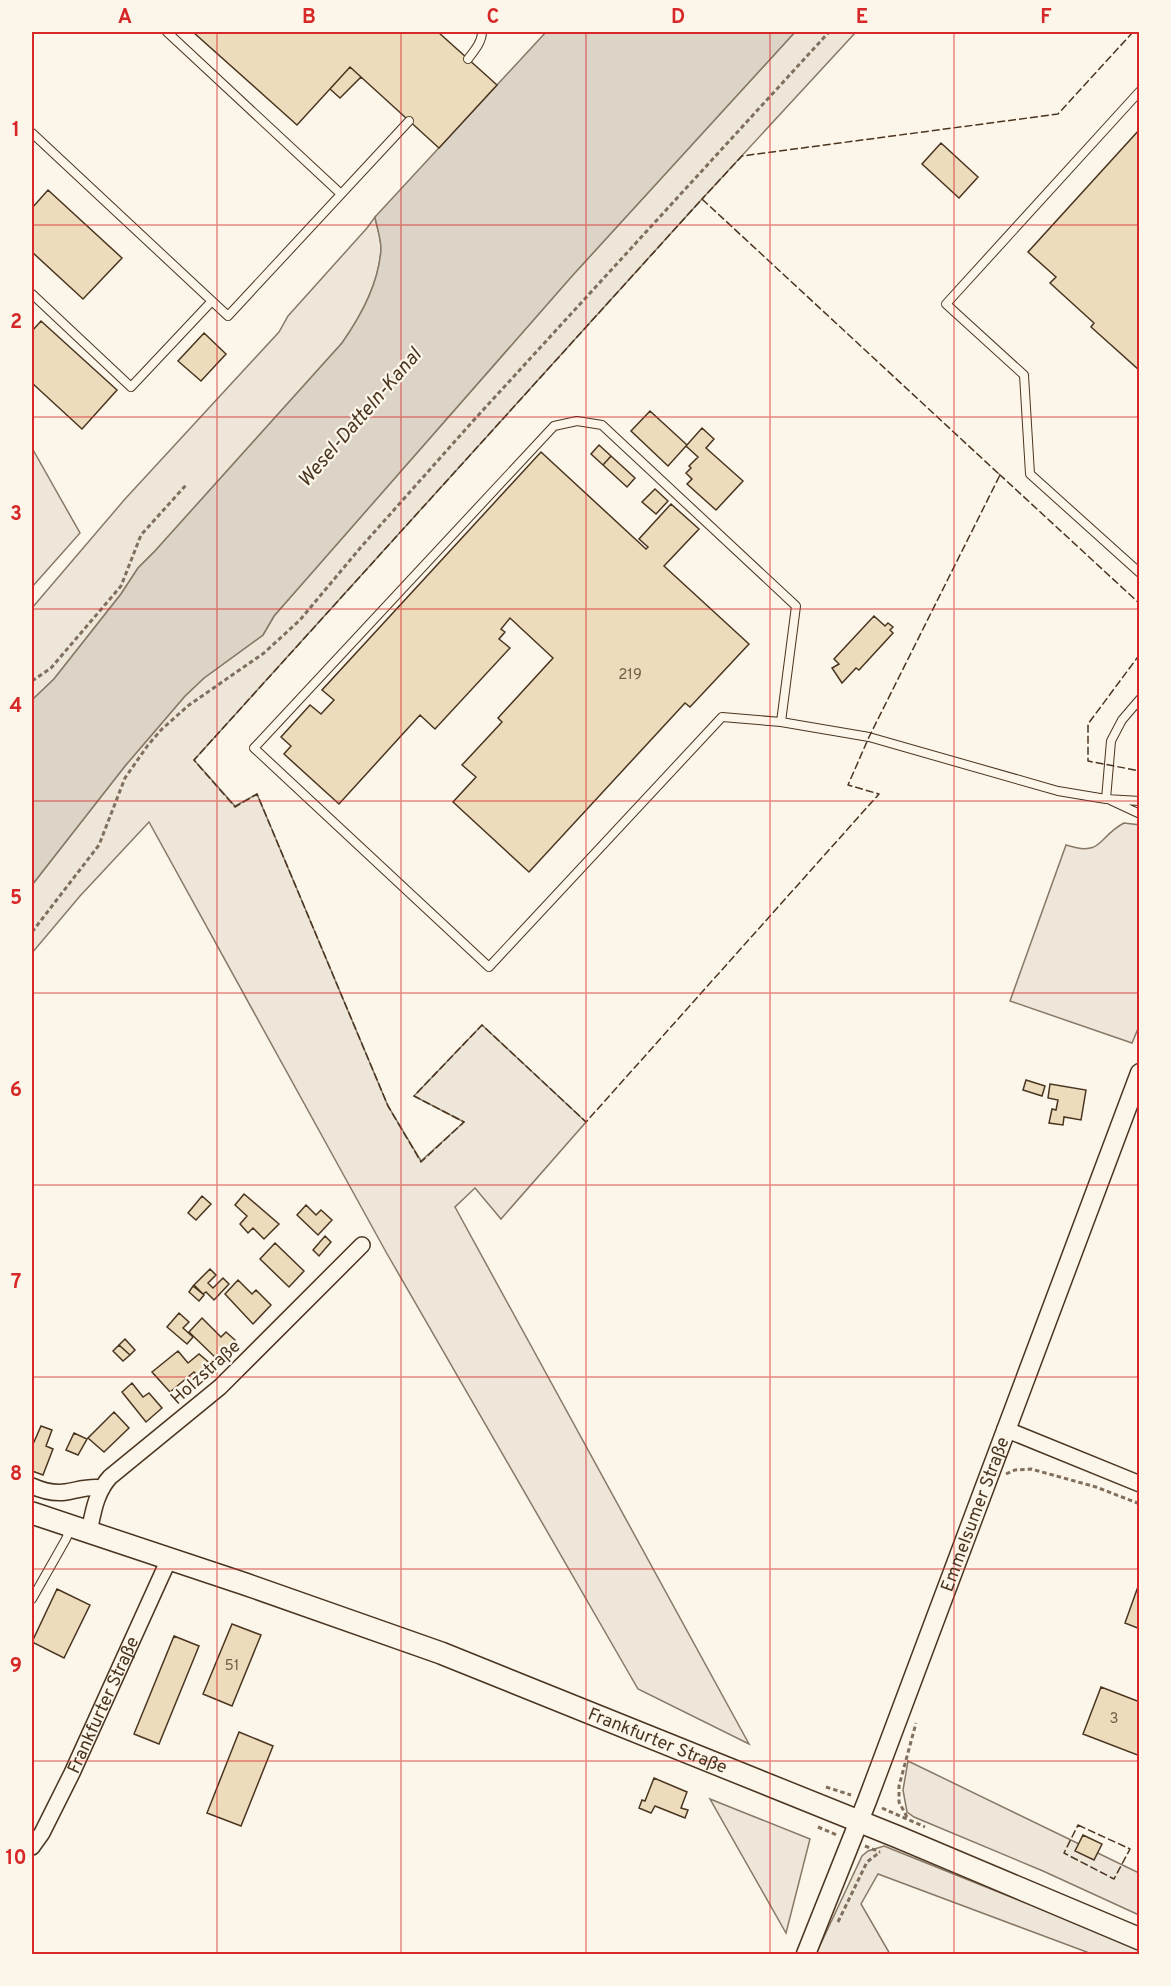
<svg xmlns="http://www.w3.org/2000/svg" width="1171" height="1986" viewBox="0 0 1171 1986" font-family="Overpass,sans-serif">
  <rect width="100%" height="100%" fill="#fbf6e9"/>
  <path fill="#ede6d9" stroke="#887966" stroke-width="1.5" d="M 795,32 L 856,32 L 702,199 L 194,760 L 235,806 L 257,794 L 388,1106 L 421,1161 L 464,1122 L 414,1096 L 482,1025 L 586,1122 L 501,1219 L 475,1188 L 455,1207 L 749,1744 L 638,1689 L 386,1252 L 149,822 L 80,896 L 32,953 L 32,885 L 125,766 L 185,696 L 204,678 L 263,635 L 274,616 L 572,276 Z
    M 375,217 C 377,228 381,238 381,249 C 379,283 361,316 342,343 L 155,551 L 138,568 L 121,594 L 54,679 L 32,700 L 32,608 L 125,499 L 279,332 L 288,316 L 367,228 Z
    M 32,448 L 80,533 L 32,587 Z
    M 1124,823 L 1140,825 L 1140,1024 L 1132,1043 L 1010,1001 L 1066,845 C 1104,857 1097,837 1124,823 Z
    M 908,1761 L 1139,1873 L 1139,1915 L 1043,1871 L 914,1817 L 907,1812 L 903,1790 Z
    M 710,1799 L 810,1839 L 786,1933 Z
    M 884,1846 L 1088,1928 L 1140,1950 L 1139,1954 L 1092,1954 L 878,1874 L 861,1904 L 890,1954 L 816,1954 L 862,1856 L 868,1851 Z"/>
  <path fill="#dcd4c6" stroke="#887966" stroke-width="1.5" d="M 546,32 L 795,32 L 572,276 L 274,616 L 263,635 L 204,678 L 185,696 L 125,766 L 32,885 L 32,700 L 54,679 L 121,594 L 138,568 L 155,551 L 342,343 C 361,316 379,283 381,249 C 381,238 377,228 375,217 Z"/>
  <path fill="#ecdcbc" stroke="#4a3520" stroke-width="1.5" d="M 193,32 L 438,32 L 497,85 L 439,148 L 350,67 L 297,125 Z
    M 350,67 L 361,77 L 340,98 L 330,89 Z
    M 1140,129 L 1140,368 L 1138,369 L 1091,327 L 1094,323 L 1050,283 L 1056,277 L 1028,252 Z
    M 941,143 L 978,177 L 959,198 L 922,164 Z
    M 48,190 L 122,258 L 83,299 L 32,252 L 32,208 Z
    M 41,321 L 117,390 L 82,429 L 32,383 L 32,331 Z
    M 204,333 L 226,354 L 201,381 L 178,361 Z
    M 650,411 L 687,445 L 702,428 L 714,439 L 706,448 L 743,481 L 716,510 L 687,484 L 692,479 L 686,473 L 691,468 L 689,466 L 698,457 L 686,446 L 668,466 L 631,431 Z
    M 599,445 L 611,456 L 603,465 L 591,454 Z
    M 541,452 L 646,549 L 648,547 L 639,539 L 671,504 L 699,529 L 664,566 L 749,644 L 690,707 L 685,703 L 529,872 L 453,802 L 476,777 L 462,765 L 502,722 L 498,718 L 553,658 L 510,618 L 501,629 L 505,632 L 499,639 L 510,648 L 435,729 L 420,715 L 339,804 L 284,754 L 291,746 L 281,737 L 310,705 L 321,714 L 334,700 L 322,690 Z
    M 611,456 L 635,478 L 627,487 L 603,465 Z
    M 655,489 L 668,501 L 656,514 L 642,502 Z
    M 874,616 L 885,626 L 888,623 L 893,627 L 890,630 L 893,633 L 859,670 L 856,668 L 842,683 L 832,668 L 839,664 L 834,659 Z
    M 1026,1080 L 1045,1086 L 1042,1096 L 1023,1090 Z
    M 1050,1084 L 1086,1090 L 1081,1120 L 1064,1117 L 1063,1125 L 1049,1123 L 1052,1109 L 1056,1110 L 1058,1100 L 1048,1098 Z
    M 244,1194 L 279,1224 L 264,1239 L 253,1228 L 248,1233 L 240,1224 L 247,1216 L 235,1205 Z
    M 202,1196 L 211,1204 L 196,1220 L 188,1213 Z
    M 306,1205 L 316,1215 L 321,1210 L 332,1220 L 318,1235 L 297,1215 Z
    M 325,1236 L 331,1242 L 319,1256 L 313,1250 Z
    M 275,1243 L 304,1271 L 289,1287 L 260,1259 Z
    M 210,1269 L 216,1275 L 208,1283 L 213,1288 L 223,1278 L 229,1284 L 214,1300 L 206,1292 L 203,1294 L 194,1285 Z
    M 238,1280 L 252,1294 L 256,1290 L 271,1305 L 253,1324 L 225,1294 Z
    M 193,1286 L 204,1295 L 199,1301 L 189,1292 Z
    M 179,1313 L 189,1322 L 183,1328 L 193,1337 L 187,1344 L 167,1327 Z
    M 202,1318 L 221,1337 L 226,1332 L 235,1340 L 218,1360 L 189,1332 Z
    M 125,1339 L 135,1350 L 130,1355 L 119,1345 Z
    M 119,1345 L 130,1355 L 123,1361 L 113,1351 Z
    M 178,1351 L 188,1363 L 199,1354 L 212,1365 L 199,1377 L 194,1372 L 170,1392 L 152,1372 Z
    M 132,1383 L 143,1397 L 149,1393 L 162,1408 L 146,1422 L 122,1392 Z
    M 114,1412 L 129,1428 L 104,1452 L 88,1438 Z
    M 41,1426 L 52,1430 L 46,1446 L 53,1449 L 43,1475 L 32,1471 L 32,1441 L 34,1442 Z
    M 74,1433 L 87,1439 L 78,1455 L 66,1450 Z
    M 1140,1581 L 1140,1629 L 1125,1623 Z
    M 57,1589 L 90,1605 L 64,1658 L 32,1642 Z
    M 232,1624 L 261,1635 L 232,1706 L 203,1694 Z
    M 174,1636 L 199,1646 L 159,1744 L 134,1734 Z
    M 1101,1687 L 1140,1702 L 1140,1756 L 1083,1734 Z
    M 239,1732 L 273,1746 L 241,1826 L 207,1813 Z
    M 654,1778 L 687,1792 L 681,1808 L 688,1810 L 685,1818 L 655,1806 L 651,1813 L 639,1808 L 642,1800 L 645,1801 Z
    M 1083,1835 L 1102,1844 L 1094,1860 L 1075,1851 Z"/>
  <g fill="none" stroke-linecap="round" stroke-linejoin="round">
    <defs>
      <path id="service" d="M 167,32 L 341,194
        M 468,59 C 474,51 482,42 482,32
        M 1140,91 L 946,304 L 1024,375 L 1030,474 L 1140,573
        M 32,133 L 228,316 L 409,121
        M 32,294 L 131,387 L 212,301
        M 781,722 L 796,606 L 602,425 L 577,421 L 554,426 L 254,748 L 489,967 L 722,717 L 781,722 L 869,737 L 1058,791 L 1106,799 L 1140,801
        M 1106,799 L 1111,741 L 1122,720 L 1140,699
        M 1110,800 L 1140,814
        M 32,1599 L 66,1539 L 71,1527"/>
      <g id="minor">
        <path d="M 1005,1429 L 1140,1484"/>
        <path d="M 32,1486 C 43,1491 53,1494 66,1492 C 78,1490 89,1486 102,1488"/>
        <path d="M 89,1532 C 93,1513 96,1492 110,1477 L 220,1387 L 362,1245"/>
        <path id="s1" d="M 32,1847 L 42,1833 L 72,1773 L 169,1559"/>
      </g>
      <g id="tertiary">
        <path id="s2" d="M 806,1954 L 867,1801 L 1140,1073"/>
      </g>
      <g id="secondary">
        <path id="s3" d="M 32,1513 L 245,1584 L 441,1653 L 898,1837 L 1140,1939"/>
      </g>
    </defs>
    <use href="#service" stroke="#4a3520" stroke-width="10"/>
    <use href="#minor" stroke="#4a3520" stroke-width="18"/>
    <use href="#tertiary" stroke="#4a3520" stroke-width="21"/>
    <use href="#secondary" stroke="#4a3520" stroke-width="24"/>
    <path stroke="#7f6f5c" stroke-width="3" stroke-dasharray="4.5 3" stroke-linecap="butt" d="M 32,681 L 51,668 L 121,586 L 141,535 L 186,485
      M 32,932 L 99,845 L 125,778 L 148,745 L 162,729 L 189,705 L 264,653 L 300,620 L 361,547 L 473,421 L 829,32
      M 1006,1474 L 1015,1470 L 1031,1469 L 1096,1487 L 1140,1504
      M 826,1787 L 851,1795
      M 882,1808 L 925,1827
      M 907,1817 L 899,1802 L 899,1786 L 916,1723
      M 818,1827 L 837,1835
      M 865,1846 L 880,1852
      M 838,1922 L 867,1862 L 880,1852"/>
    <use href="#service" stroke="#fbf6e9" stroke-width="8"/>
    <use href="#minor" stroke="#fbf6e9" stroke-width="15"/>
    <use href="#tertiary" stroke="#fbf6e9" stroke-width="18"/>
    <use href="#secondary" stroke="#fbf6e9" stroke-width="21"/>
    <path stroke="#4a3520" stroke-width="1.5" stroke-dasharray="8 3" stroke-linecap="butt" d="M 702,199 L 1000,475 L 869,737 L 848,785 L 879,794 L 586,1122 L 482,1025 L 414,1096 L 464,1122 L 421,1162 L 388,1106 L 257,794 L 235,807 L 194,760 Z
      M 704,201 L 702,199 L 742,156 L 1058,114 L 1133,32
      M 999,474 L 1140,604
      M 1140,654 L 1088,724 L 1088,761 L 1140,771
      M 1078,1825 L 1130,1849 L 1114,1879 L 1064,1853 Z"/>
  </g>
  <path fill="none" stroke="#d62828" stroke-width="1.5" stroke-opacity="0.55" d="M 217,32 L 217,1954M 401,32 L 401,1954M 586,32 L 586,1954M 770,32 L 770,1954M 954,32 L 954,1954M 32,225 L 1140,225M 32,417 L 1140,417M 32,609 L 1140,609M 32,801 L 1140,801M 32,993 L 1140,993M 32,1185 L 1140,1185M 32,1377 L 1140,1377M 32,1569 L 1140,1569M 32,1761 L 1140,1761"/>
  <g text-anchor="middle" stroke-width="4.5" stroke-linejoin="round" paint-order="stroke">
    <g font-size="15" fill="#725f47">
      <text x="630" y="679">219</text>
      <text x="232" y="1670">51</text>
      <text x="1114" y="1723">3</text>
    </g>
    <g font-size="18" fill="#4a3520" stroke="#fbf6e9">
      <text transform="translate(205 1372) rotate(-42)" y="6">Holzstraße</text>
      <text dy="6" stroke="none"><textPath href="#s2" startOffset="471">Emmelsumer Straße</textPath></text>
      <text dy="6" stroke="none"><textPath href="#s1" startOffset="159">Frankfurter Straße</textPath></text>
      <text dy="6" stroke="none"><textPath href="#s3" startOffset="666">Frankfurter Straße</textPath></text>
    </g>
    <g font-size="20" font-style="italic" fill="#4a3520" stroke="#fbf6e9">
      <text transform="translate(359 417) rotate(-49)" y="7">Wesel-Datteln-Kanal</text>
    </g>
  </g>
  <rect width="1171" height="1986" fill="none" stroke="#fbf6e9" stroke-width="66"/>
  <rect x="33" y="33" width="1105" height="1920" fill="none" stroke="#d62828" stroke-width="2"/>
  <g font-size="20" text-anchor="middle" font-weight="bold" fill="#d62828">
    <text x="125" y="23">A</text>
    <text x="309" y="23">B</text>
    <text x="493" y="23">C</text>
    <text x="678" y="23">D</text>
    <text x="862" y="23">E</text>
    <text x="1046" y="23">F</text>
    <text x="16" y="136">1</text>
    <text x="16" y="328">2</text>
    <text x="16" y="520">3</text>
    <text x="16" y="712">4</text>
    <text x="16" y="904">5</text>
    <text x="16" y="1096">6</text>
    <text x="16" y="1288">7</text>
    <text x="16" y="1480">8</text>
    <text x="16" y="1672">9</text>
    <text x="16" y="1864">10</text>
  </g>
</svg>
